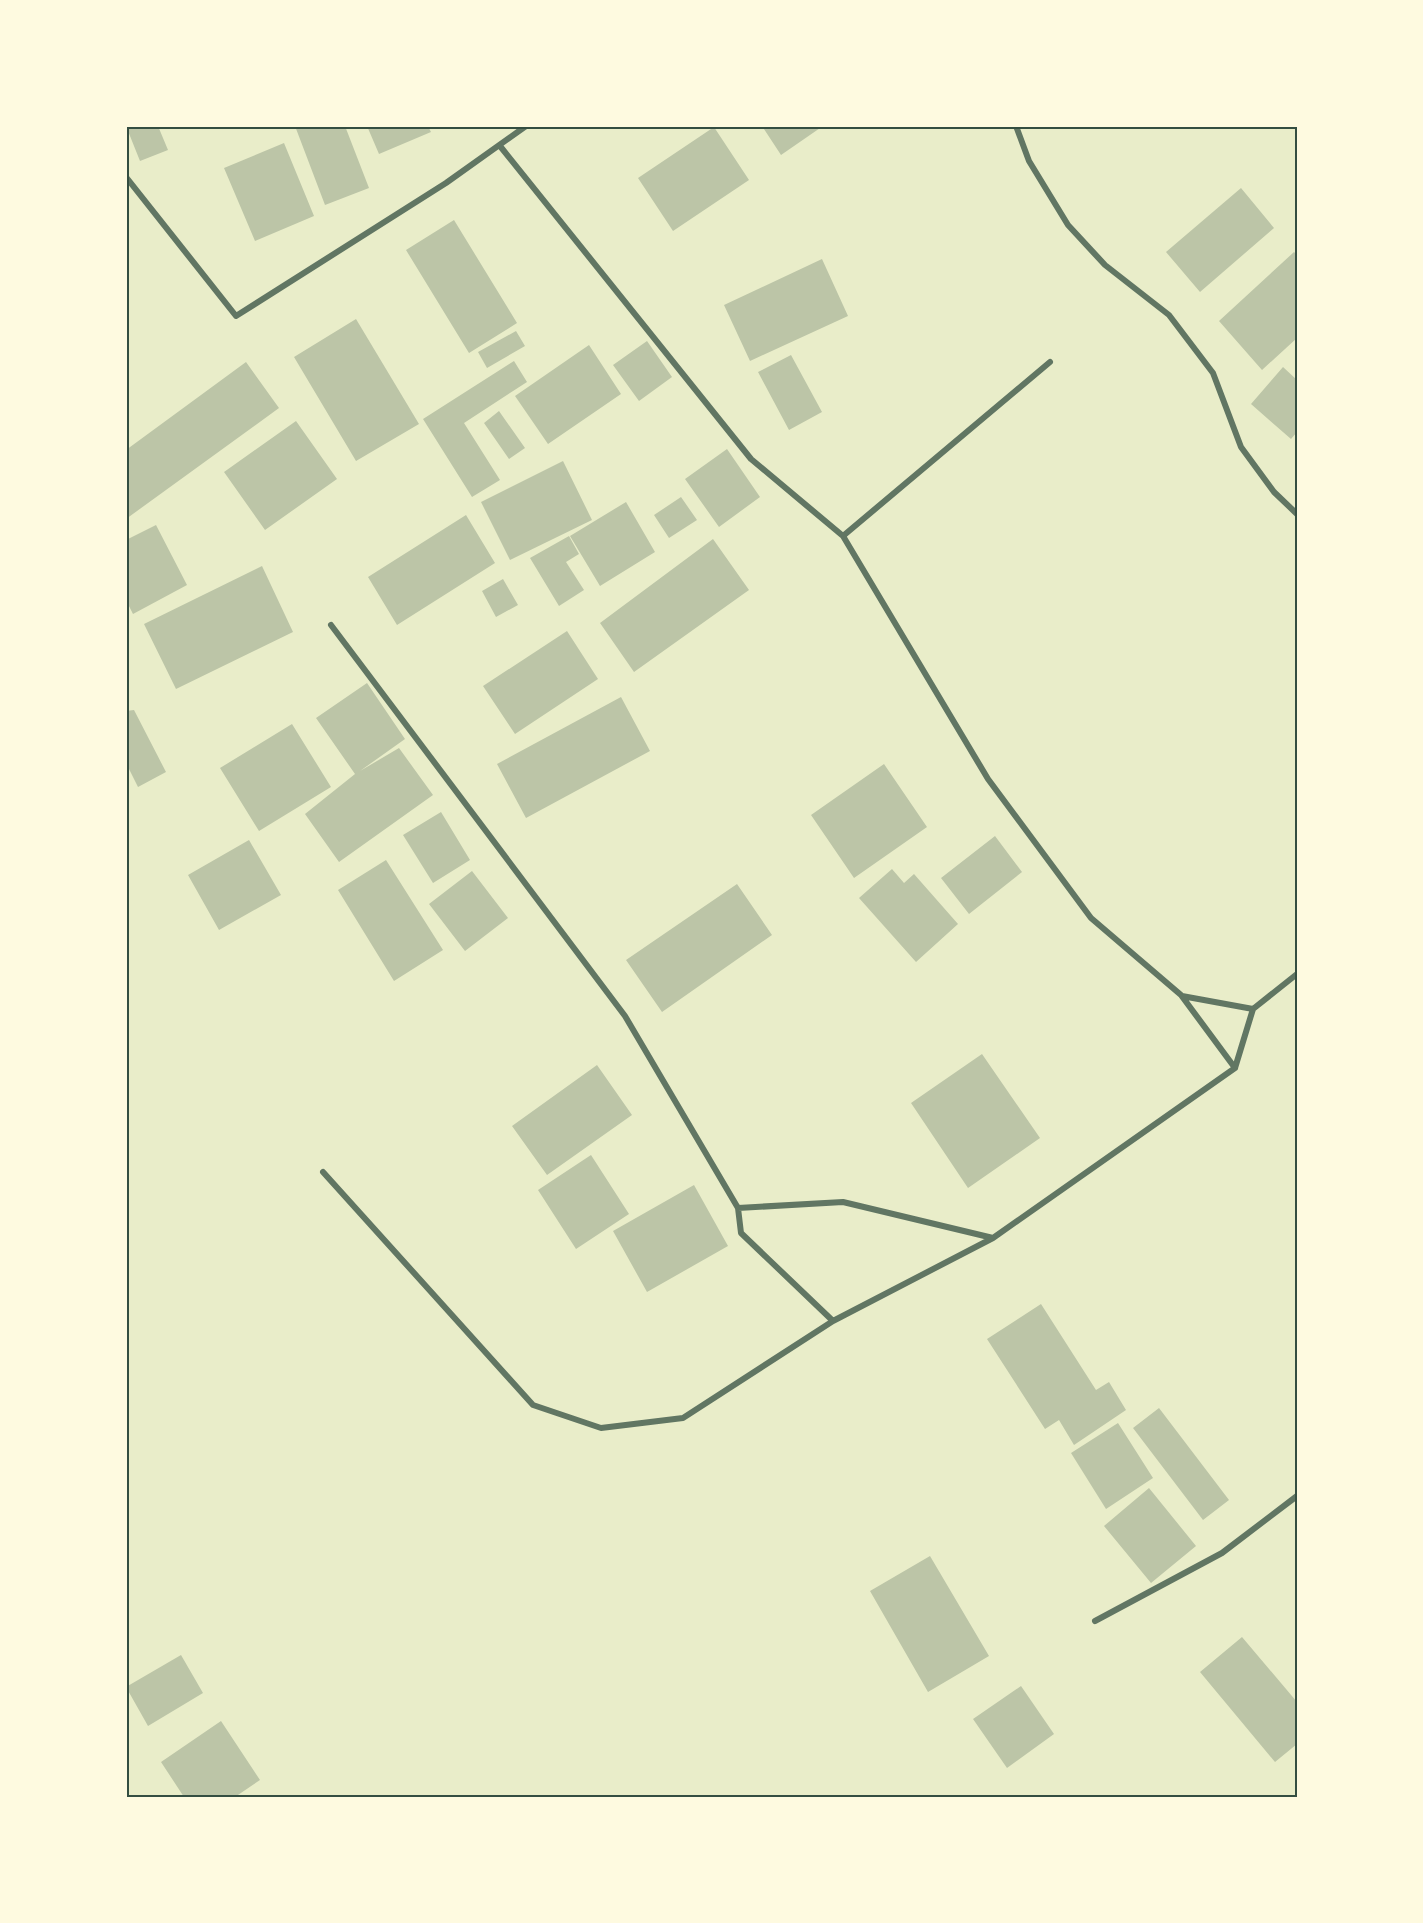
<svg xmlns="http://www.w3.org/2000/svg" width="1423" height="1923" viewBox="0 0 1423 1923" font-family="'Golos Text',sans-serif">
  <rect width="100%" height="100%" fill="#e9edc9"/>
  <path fill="#bcc5a7" d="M 126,126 L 158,126 L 168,150 L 140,161 Z
    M 295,126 L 345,126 L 369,188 L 325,205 Z
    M 367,126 L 428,126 L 431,132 L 379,154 Z
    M 762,126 L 823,126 L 781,155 Z
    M 714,127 L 749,180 L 673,231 L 638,178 Z
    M 284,143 L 314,216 L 255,241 L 224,168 Z
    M 1241,188 L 1274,228 L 1200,292 L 1166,252 Z
    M 454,220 L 517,323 L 469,353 L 406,250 Z
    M 1294,252 L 1297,255 L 1297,338 L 1262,370 L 1219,321 Z
    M 822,259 L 848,316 L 750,361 L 724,305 Z
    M 356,319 L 419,424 L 356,461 L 294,357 Z
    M 516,331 L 525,346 L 487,368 L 478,352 Z
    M 647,341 L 672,377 L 639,401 L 613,365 Z
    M 589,345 L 621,394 L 548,444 L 515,396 Z
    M 791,355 L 822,412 L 789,430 L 758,372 Z
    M 514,361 L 527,382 L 464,423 L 500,480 L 472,497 L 423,419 Z
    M 246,362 L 279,408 L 126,519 L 126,450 Z
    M 1283,367 L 1297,380 L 1297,432 L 1291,439 L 1251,404 Z
    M 499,411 L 525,448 L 509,459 L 484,423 Z
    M 296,421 L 337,479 L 265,530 L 224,472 Z
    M 727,449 L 760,497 L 719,527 L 685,479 Z
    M 563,461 L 592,520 L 510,560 L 481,502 Z
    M 681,497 L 697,520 L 669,538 L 654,515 Z
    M 626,502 L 655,552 L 600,586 L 570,536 Z
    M 466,515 L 495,563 L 397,625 L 368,577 Z
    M 156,525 L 187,585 L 133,614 L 126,600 L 126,540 Z
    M 569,536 L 579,554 L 566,562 L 584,590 L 559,606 L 530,558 Z
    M 713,539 L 749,590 L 634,672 L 600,623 Z
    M 262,566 L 293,632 L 176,689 L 144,624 Z
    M 503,579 L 518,605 L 496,617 L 482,591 Z
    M 567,631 L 598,679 L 515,734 L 483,686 Z
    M 367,683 L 405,739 L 360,771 L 399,748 L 433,795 L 339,862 L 305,814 L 355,774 L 316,718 Z
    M 621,697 L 650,751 L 526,818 L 497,764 Z
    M 134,710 L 166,772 L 138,787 L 126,763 L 126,711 Z
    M 292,724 L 331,787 L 259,831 L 220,768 Z
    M 884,764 L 927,827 L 854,878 L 811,815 Z
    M 441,812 L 470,860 L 433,883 L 403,835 Z
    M 995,836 L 1022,872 L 969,914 L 941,878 Z
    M 249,840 L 281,895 L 219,930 L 188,875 Z
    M 386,860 L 443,950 L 394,981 L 338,890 Z
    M 892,869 L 904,883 L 914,874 L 958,924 L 916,962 L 859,898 Z
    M 472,871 L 508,918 L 465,951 L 429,904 Z
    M 737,884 L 772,935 L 662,1012 L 626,960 Z
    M 982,1054 L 1040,1138 L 968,1188 L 911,1103 Z
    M 597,1065 L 632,1115 L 547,1175 L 512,1126 Z
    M 591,1155 L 629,1214 L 576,1249 L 538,1190 Z
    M 694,1185 L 728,1246 L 647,1292 L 613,1231 Z
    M 1041,1304 L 1096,1390 L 1109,1382 L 1126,1410 L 1074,1445 L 1059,1420 L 1045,1429 L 987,1339 Z
    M 1159,1408 L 1229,1500 L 1203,1520 L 1133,1428 Z
    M 1118,1423 L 1153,1478 L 1106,1509 L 1071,1453 Z
    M 1149,1488 L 1196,1546 L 1151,1583 L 1104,1526 Z
    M 930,1556 L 989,1656 L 928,1692 L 870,1591 Z
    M 1242,1637 L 1297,1702 L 1297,1744 L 1275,1762 L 1200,1672 Z
    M 181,1655 L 203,1693 L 148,1726 L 126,1687 Z
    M 1021,1686 L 1054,1734 L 1007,1768 L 973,1719 Z
    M 221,1721 L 260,1780 L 235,1797 L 184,1797 L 161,1762 Z"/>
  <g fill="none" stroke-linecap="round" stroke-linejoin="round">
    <path stroke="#617663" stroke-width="6" d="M 1016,126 L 1029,161 L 1068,225 L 1105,265 L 1169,315 L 1213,373 L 1241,447 L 1274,492 L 1297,514
      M 500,146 L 751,459 L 843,536 L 988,779 L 1091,918 L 1181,995 L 1235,1068
      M 126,177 L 236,316 L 446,183 L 526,126
      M 843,536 L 1050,362
      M 331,625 L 625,1016 L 738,1208 L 741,1233 L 833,1321
      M 1182,996 L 1253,1009
      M 323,1172 L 533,1405 L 601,1428 L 683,1418 L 833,1321 L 993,1238
      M 738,1208 L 843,1202 L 993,1238 L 1235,1068 L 1253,1009 L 1297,974
      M 1095,1621 L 1222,1553 L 1297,1496"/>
  </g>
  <rect width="1423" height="1923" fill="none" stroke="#fefae0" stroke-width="255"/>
  <rect x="128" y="128" width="1168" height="1668" fill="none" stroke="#344e41" stroke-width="2"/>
</svg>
